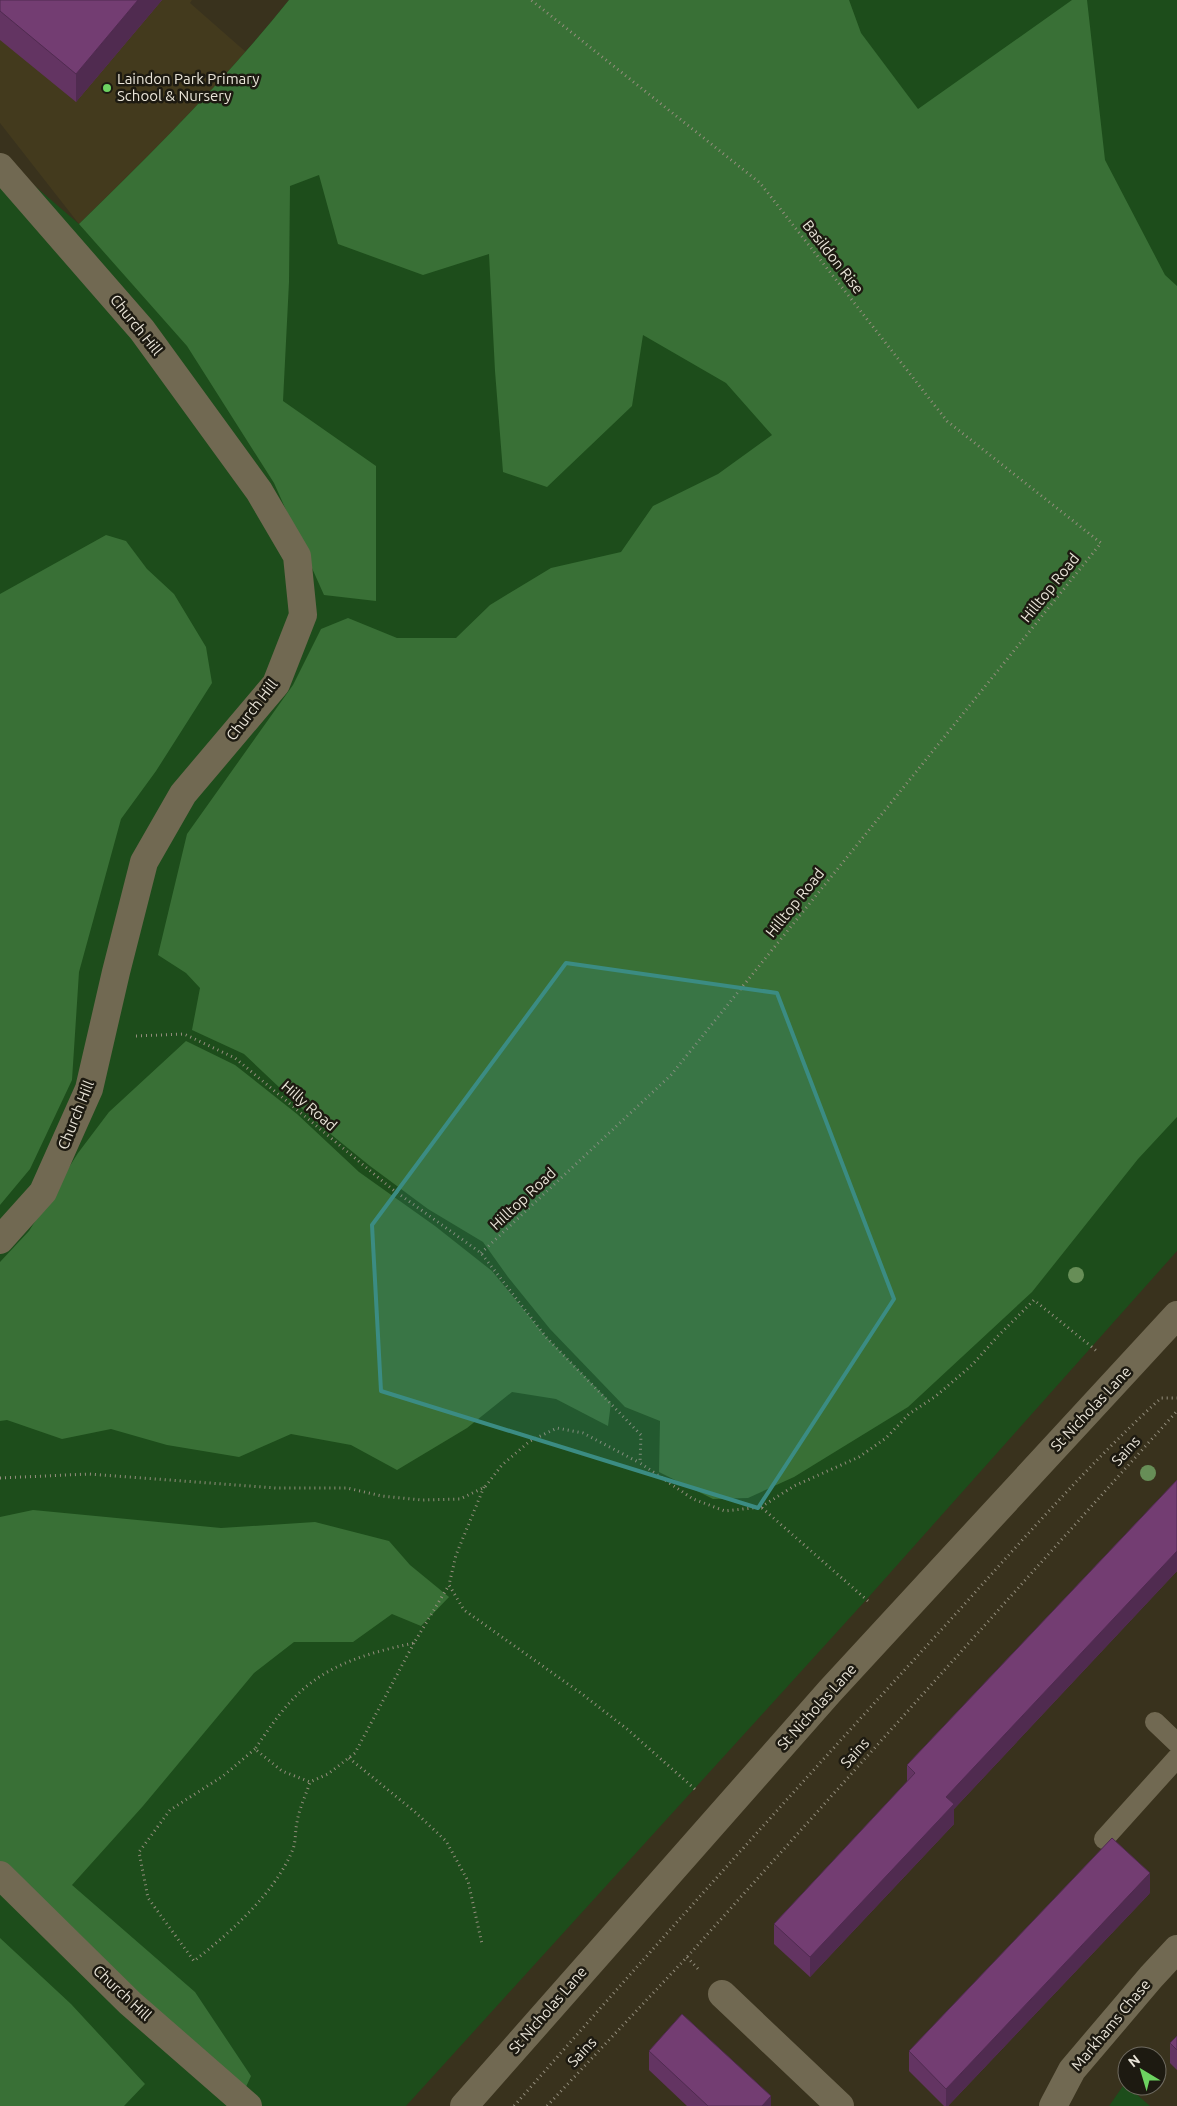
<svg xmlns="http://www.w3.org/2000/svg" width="1177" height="2106" viewBox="0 0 1177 2106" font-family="Ubuntu,sans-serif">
  <rect width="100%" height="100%" fill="#39321d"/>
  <path fill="#433a1d" d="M 0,0 L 192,0 L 190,3 L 247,53 L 148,157 L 79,224 L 0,123 Z"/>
  <path fill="#1d4d1b" d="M 289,0 L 1177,0 L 1177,1251 L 866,1600 L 406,2106 L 0,2106 L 0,156 L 79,224 C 153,152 224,81 289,0 Z
    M 1125,2083 L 1127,2086 L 1150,2106 L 1109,2106 Z"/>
  <path fill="#397036" d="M 289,0 L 849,0 L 861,33 L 918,109 L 1072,0 L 1087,0 L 1105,160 L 1165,275 L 1177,286 L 1177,1117 L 1138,1159 L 1032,1292 L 908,1407 L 794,1477 L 748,1498 L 713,1499 L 659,1472 L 660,1421 L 625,1407 L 550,1329 L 508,1277 L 483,1242 L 428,1209 L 370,1166 L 317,1123 L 244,1054 L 192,1030 L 200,988 L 186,973 L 158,955 L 187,834 L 293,685 L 321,629 L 348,618 L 397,638 L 456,638 L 490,605 L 551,568 L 621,552 L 653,506 L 718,474 L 772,435 L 726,383 L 643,335 L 632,406 L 547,487 L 503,472 L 495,371 L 489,254 L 423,275 L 338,244 L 319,175 L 290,186 L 289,282 L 283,401 L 376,466 L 376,601 L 324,595 L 274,483 L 187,346 L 79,224 C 153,152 224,81 289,0 Z
    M 106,535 L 126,541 L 147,569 L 174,594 L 206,647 L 212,683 L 156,771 L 121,819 L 79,972 L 72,1080 L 30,1169 L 0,1205 L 0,594 Z
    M 186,1041 L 235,1065 L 297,1114 L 359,1172 L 435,1226 L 492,1271 L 546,1337 L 611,1403 L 608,1426 L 556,1399 L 512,1392 L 467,1428 L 397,1470 L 351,1445 L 291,1434 L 239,1457 L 167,1445 L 111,1429 L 62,1439 L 7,1420 L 0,1421 L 0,1262 L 29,1231 L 78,1153 L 109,1112 Z
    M 33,1510 L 221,1528 L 315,1522 L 389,1541 L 410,1565 L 449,1597 L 421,1626 L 392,1614 L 353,1642 L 294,1642 L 254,1673 L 143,1806 L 72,1885 L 195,1992 L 251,2076 L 239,2102 L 0,1873 L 0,1517 Z
    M 0,1938 L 71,2004 L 145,2084 L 124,2106 L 0,2106 Z"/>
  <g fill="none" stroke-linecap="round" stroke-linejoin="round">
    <path stroke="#948e7d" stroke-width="3" stroke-dasharray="1 4" stroke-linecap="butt" d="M 136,1036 L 184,1034 L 235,1058 L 392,1189 L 481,1253 L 546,1337 L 641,1435 L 640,1463 L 693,1499 L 725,1511 L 761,1507 L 868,1601
      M 481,1253 L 671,1075 L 1101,543 L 947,421 L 760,183 L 531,0
      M 0,1478 L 89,1474 L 276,1488 L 347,1488 L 382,1496 L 422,1500 L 460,1499 L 485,1487 L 502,1465 L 530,1441 L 557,1428 L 583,1433 L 640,1463
      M 484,1487 L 456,1555 L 449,1585 L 464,1610 L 582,1694 L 627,1729 L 697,1791
      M 761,1507 L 794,1486 L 859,1457 L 886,1438 L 909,1414 L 936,1396 L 972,1365 L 998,1336 L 1034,1300 L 1098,1352
      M 414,1643 L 355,1753 L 328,1774 L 310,1782 L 282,1771 L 255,1749 C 270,1727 286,1703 307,1686 C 337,1661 377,1651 414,1643 L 449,1585
      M 255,1749 L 223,1776 L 170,1810 L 139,1852 L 148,1898 L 194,1961 C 230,1933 276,1892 293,1849 C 296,1841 295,1831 297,1822 C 299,1809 306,1795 310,1782
      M 349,1758 L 415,1812 L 446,1841 L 468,1881 L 482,1944
      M 687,1957 L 700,1971
      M 514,2106 C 652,1949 791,1794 932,1640 C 1007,1558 1079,1473 1161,1398 L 1177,1398
      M 547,2106 L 687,1957 L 1177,1411"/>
    <path stroke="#716952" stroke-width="20" d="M 1155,1722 L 1177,1743
      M 1104,1839 L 1177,1758"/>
    <path stroke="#716952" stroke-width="28" d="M 722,1994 L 840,2106
      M 1053,2106 L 1072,2070 L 1151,1977 L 1177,1949"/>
    <path stroke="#716952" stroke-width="28" d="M 0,167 L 142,330 L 259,491 L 297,556 L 303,615 L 276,684 L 183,794 L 144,862 L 116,972 L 89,1089 L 43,1192 L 0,1240
      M 0,1875 L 130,2003 L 248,2106"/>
    <path stroke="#716952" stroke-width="28" d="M 464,2106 L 830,1691 L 1177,1315"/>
  </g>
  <g fill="#678e57">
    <circle cx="1076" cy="1275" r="8"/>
    <circle cx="1148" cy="1473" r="8"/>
  </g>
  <path fill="#633462" d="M 0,0 L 162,0 L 76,102 L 0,40 Z
    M 1177,1480 L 1177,1571 L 954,1809 L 954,1824 L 810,1977 L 774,1944 L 774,1924 L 907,1782 L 907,1765 Z
    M 1150,1893 L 948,2106 L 944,2106 L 909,2071 L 909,2051 Z
    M 1177,2036 L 1177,2070 L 1170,2063 L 1170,2043 Z
    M 649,2051 L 771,2106 L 687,2106 L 649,2070 Z"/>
  <path fill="#502b50" d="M 138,0 L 162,0 L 76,102 L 76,74 Z
    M 1177,1551 L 1177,1571 L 954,1809 L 954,1824 L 810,1977 L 810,1957 L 946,1797 Z
    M 1150,1873 L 1150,1893 L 948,2106 L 946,2106 L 946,2089 Z
    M 771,2096 L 771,2106 L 762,2106 Z"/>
  <path fill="#733d72" stroke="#502b50" d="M 0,0 L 138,0 L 76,74 L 0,11 Z
    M 1177,1480 L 1177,1551 L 946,1797 L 954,1804 L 810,1957 L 774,1924 L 915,1773 L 907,1765 Z
    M 1112,1838 L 1150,1873 L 946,2089 L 909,2051 Z
    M 682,2014 L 771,2096 L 762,2106 L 708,2106 L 649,2051 Z
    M 1177,2036 L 1177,2050 L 1170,2043 Z"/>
  <path fill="#3b8c83" fill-opacity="0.2" stroke="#3b8c83" stroke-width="4" stroke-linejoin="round" d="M 566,963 L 777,993 L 894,1299 L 758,1508 L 381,1391 L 372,1225 Z"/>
  <circle fill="#6dd361" stroke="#1d1a11" stroke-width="2" cx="107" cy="88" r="5"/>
  <g text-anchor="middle" stroke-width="5" stroke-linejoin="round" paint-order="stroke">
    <g font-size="15" fill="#eae5d9" stroke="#1d1a11" text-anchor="start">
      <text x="117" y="84">Laindon Park Primary<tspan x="117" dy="17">School &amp; Nursery</tspan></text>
    </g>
    <g font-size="15" fill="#eae5d9" stroke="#1d1a11">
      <text transform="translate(833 257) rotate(52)" y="5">Basildon Rise</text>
      <text transform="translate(136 325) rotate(51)" y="5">Church Hill</text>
      <text transform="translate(1050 588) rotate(-51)" y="5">Hilltop Road</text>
      <text transform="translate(252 710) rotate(-52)" y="5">Church Hill</text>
      <text transform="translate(795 903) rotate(-51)" y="5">Hilltop Road</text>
      <text transform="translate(309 1106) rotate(41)" y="5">Hilly Road</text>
      <text transform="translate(76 1115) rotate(-68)" y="5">Church Hill</text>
      <text transform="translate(523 1199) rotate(-43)" y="5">Hilltop Road</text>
      <text transform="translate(1091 1409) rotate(-47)" y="5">St Nicholas Lane</text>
      <text transform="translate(1126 1451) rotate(-48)" y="5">Sains</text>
      <text transform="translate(817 1707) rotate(-48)" y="5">St Nicholas Lane</text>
      <text transform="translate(855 1753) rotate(-48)" y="5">Sains</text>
      <text transform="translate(122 1993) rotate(43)" y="5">Church Hill</text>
      <text transform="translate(548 2010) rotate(-49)" y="5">St Nicholas Lane</text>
      <text transform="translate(1111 2025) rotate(-50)" y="5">Markhams Chase</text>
      <text transform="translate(582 2052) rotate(-47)" y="5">Sains</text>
    </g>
  </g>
  <g transform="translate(1142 2071) rotate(322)"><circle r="24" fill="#1d1a11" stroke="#6f6b61"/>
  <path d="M0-4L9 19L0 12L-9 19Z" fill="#6dd361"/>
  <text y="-8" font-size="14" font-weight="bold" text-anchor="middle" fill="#eae5d9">N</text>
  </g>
</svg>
